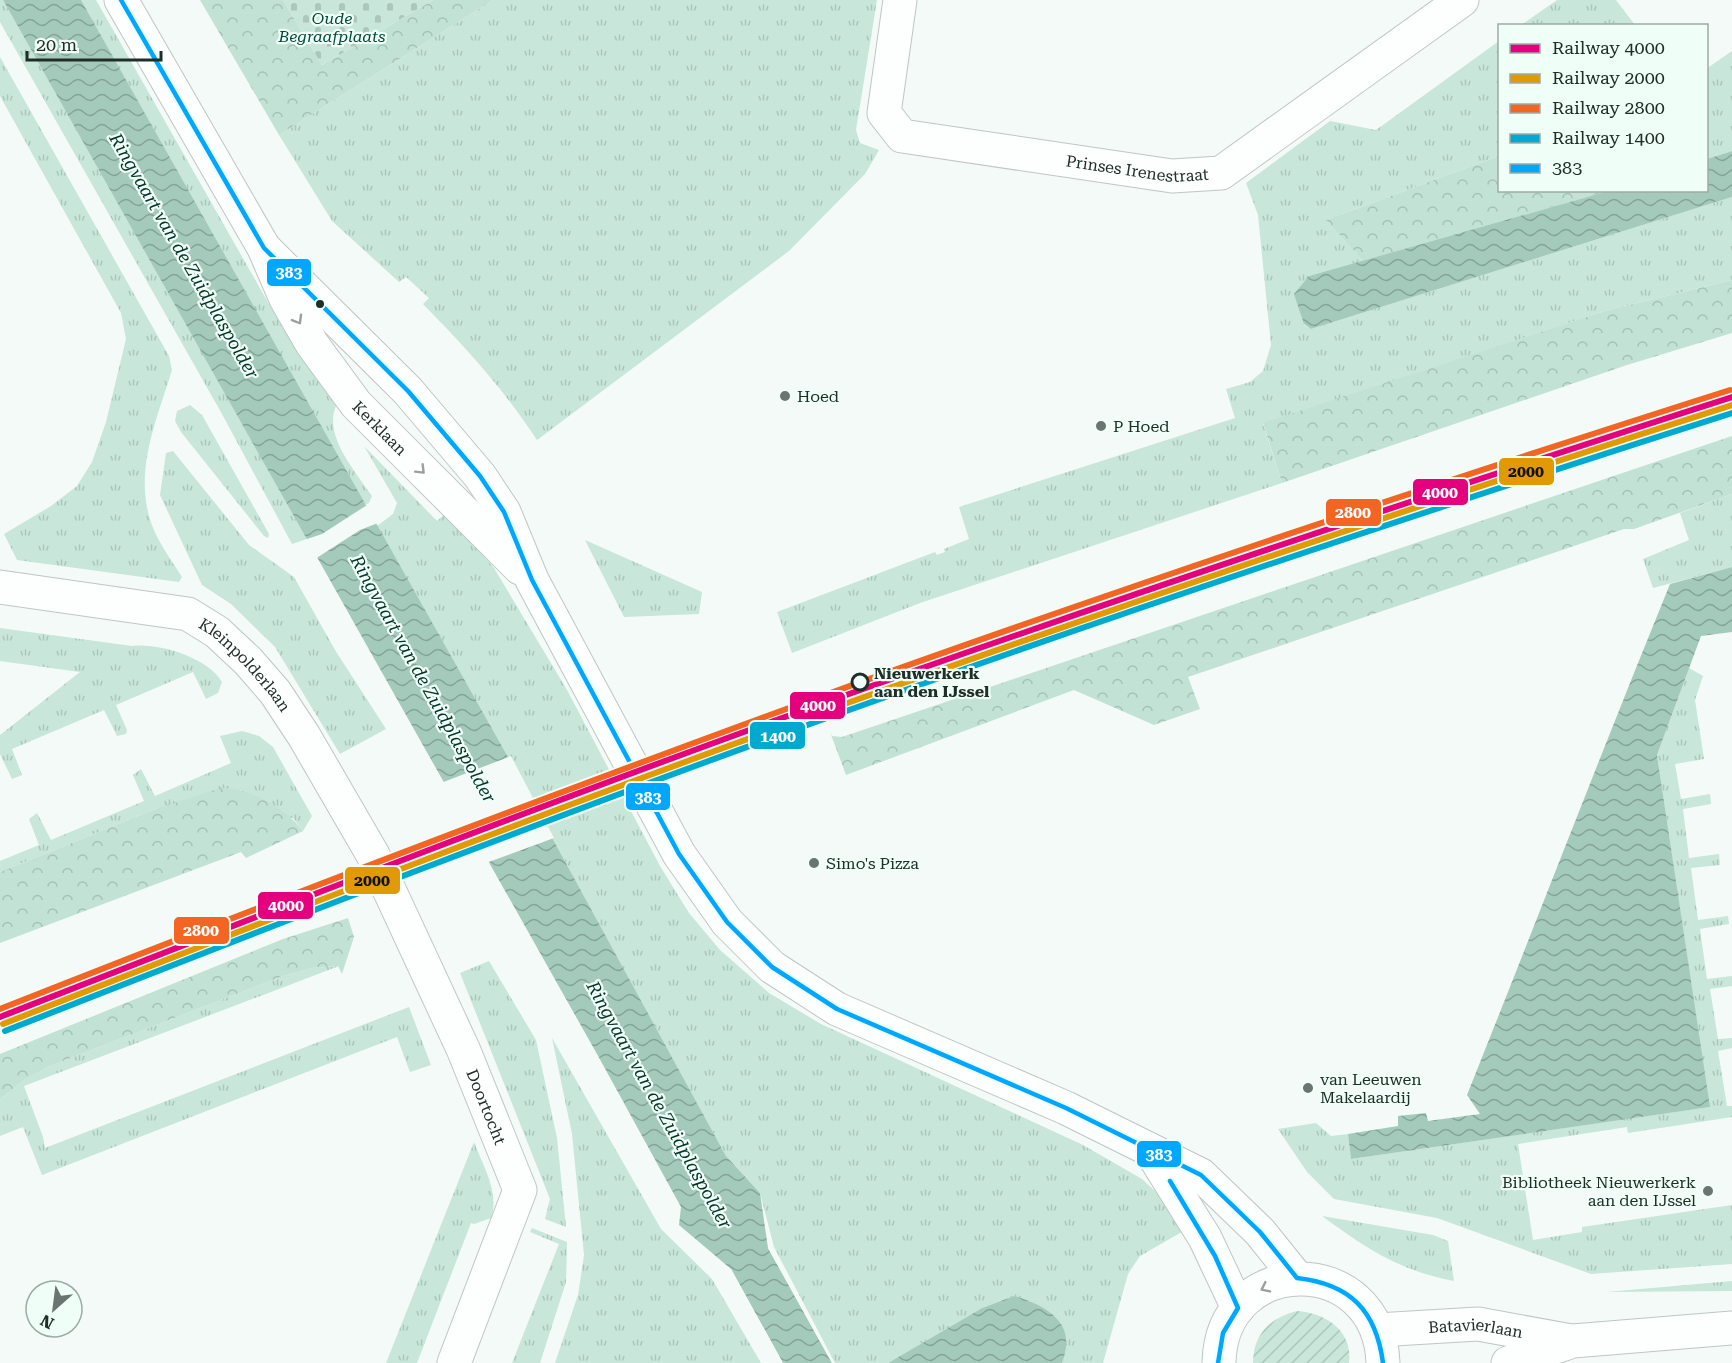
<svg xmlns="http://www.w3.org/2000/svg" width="1732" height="1363" viewBox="0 0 1732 1363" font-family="'Roboto Serif',serif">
  <defs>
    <pattern id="grass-tufts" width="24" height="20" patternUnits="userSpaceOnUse" patternTransform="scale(1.5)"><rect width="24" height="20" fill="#c8e6da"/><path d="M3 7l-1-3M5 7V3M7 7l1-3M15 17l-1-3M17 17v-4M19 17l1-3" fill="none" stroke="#acc6bb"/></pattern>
    <pattern id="forest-crowns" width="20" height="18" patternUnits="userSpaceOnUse" patternTransform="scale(1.5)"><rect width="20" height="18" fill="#c2e2d5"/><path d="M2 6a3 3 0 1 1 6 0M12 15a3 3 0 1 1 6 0" fill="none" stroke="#a6c2b7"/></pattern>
    <pattern id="cemetery-stones" width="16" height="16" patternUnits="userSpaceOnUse" patternTransform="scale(1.5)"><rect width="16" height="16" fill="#c8e6da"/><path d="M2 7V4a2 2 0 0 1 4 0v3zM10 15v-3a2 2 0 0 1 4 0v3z" fill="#acc6bb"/></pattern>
    <pattern id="garden-furrows" width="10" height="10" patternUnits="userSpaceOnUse" patternTransform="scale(1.5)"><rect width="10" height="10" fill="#c8e6da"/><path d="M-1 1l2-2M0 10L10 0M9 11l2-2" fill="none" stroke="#acc6bb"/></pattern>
    <pattern id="water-waves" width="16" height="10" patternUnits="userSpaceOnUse" patternTransform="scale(1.5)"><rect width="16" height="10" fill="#a4cabc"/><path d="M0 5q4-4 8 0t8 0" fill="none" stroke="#85a499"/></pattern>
  </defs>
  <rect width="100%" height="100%" fill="#f4faf7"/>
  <path fill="url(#grass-tufts)" d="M 0,0 L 3,0 L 307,539 L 292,544 L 222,414 L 0,22 Z
    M 81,0 L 96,0 L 282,327 L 336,406 C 323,436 356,472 372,496 L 369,503 L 364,505 Z
    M 493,0 L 877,0 L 856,130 L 860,143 L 879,150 L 865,174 L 789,251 L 537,440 C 502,387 467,349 423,304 L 429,298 L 406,277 L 399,282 L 332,221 L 279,135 Z
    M 1557,0 L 1616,0 L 1635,25 L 1521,25 Z
    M 1499,41 L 1499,156 L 1326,220 L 1363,261 L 1309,276 L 1304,325 L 1311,329 L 1732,197 L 1732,280 L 1605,311 L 1263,424 L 1282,483 L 920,603 L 792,653 L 777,612 L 935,552 L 937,555 L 945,552 L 944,549 L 969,539 L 959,507 L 1235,418 L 1226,389 L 1250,382 L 1263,371 L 1271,345 L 1258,215 L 1246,183 L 1330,121 L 1376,130 Z
    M 1732,51 L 1732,151 L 1707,159 L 1706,69 Z
    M 0,57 L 169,356 L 172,370 C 156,422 132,475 153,528 C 160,545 172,561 182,577 L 179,582 L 17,560 L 4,534 L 51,506 L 77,486 L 92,462 L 106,422 L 126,339 L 121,313 L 0,96 Z
    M 190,405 L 202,415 L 269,534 L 268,538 L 264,536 L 181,432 L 175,421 L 177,411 Z
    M 364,446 L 437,521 L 446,513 L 494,568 L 567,690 L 660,866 L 689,913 L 720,950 L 769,993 L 821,1024 L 1083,1145 L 1142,1179 L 1167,1202 L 1187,1229 L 1140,1256 L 1128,1274 L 1103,1363 L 1062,1363 C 1078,1322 1044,1312 1014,1296 L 982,1308 L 888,1363 L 835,1363 L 774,1247 L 760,1193 L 726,1156 L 508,757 L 377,526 L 393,514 L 397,503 Z
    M 173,451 L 249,545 L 294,577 L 335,650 L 386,729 L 340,754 L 275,647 L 231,604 L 202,585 L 160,495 L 166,453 Z
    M 1732,494 L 1732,567 L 1653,588 L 1643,559 L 1689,540 L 1680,513 Z
    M 585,540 L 702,592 L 699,614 L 624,617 Z
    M 0,628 L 132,646 C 159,643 207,657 222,682 L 218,693 L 206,699 L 193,672 L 116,705 L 127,730 L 126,734 L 117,736 L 104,710 L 12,749 L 22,775 L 12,779 L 0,754 L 0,735 L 80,672 L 0,661 Z
    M 1689,668 L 1703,676 L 1695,700 L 1704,759 L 1675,764 L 1681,799 L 1710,794 L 1711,804 L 1683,809 L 1689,858 L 1719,854 L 1720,865 L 1691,868 L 1698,920 L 1728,916 L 1729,924 L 1700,929 L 1707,979 L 1732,976 L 1732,986 L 1710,989 L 1718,1039 L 1732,1038 L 1732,1048 L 1718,1051 L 1727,1106 L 1732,1106 L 1732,1117 L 1628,1133 L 1627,1127 L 1518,1144 L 1533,1240 L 1582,1232 L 1582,1227 L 1732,1205 L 1732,1264 L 1591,1274 L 1437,1218 L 1334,1199 L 1307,1172 L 1278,1129 L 1316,1123 L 1331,1136 L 1348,1134 L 1351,1159 L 1709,1107 L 1657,755 Z
    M 242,731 L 259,736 L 273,747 L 312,816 L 303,831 L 293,818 L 158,808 L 0,872 L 0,861 L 39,845 L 29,819 L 37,813 L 51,840 L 144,801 L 133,775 L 141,769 L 155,796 L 231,763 L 220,736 Z
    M 489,961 L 536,1040 L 557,1138 L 566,1227 L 545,1219 L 550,1199 L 460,973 Z
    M 339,966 L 24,1086 L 43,1137 L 45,1148 L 409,1007 L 431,1065 L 410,1072 L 397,1037 L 42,1175 L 23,1127 L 0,1136 L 0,1099 L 24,1080 L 50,1066 L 283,976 L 312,968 Z
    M 552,1038 L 661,1229 L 712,1279 L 761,1363 L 555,1363 L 578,1295 L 584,1255 L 572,1134 Z
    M 474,1142 C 483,1166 500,1193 491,1218 L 474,1224 L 471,1223 L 417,1363 L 386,1363 Z
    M 1322,1216 L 1433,1235 L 1448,1241 L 1454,1281 C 1398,1270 1367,1249 1322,1216 Z
    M 532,1228 L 567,1242 L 566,1282 L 540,1363 L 512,1363 L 559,1244 L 530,1232 Z
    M 1732,1281 L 1732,1291 L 1606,1292 Z"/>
  <path fill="url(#forest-crowns)" d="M 200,0 L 283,0 L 322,65 L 433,0 L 493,0 L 279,135 Z
    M 1499,156 L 1500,190 L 1608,191 L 1363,261 L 1326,220 Z
    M 1732,280 L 1732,333 L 1627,365 L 1282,483 L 1263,423 L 1605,311 Z
    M 1732,436 L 1732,494 L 1634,529 L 1624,529 L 1188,677 L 1200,709 L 1154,725 L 1074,690 L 846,775 L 830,732 L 832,736 L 842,737 Z
    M 221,788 C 249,788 287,808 303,831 L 246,858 L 241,852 L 0,943 L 0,872 L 158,808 Z
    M 348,918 L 354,937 L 342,974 L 338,966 L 312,968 L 283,976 L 50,1066 L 24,1080 L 0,1099 L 0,1054 L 283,939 Z"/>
  <path fill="url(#cemetery-stones)" d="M 283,0 L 433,0 L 322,65 Z"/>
  <path fill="url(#garden-furrows)" d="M 1297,1311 C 1325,1313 1353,1330 1349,1363 L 1253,1363 C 1253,1334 1270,1318 1297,1311 Z"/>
  <path fill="url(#water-waves)" d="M 3,0 L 81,0 L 508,757 L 726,1156 L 760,1193 L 768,1248 L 832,1363 L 783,1363 L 731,1269 L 679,1225 L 681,1207 L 597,1054 Z
    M 1732,151 L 1732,197 L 1311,329 L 1304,324 L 1294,294 L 1309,276 L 1608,191 L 1706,190 L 1707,159 Z
    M 1732,567 L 1732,632 L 1701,636 L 1657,755 L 1710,1107 L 1351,1159 L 1348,1134 L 1398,1126 L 1398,1116 L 1426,1113 L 1428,1121 L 1480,1114 L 1467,1095 C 1535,925 1601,753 1670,584 Z
    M 1014,1296 C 1047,1306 1078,1323 1062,1363 L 888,1363 L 982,1308 Z"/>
  <path fill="#f4faf7" d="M 367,505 L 378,523 L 360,530 L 315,559 L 304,540 L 322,534 Z
    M 511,756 L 554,838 L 486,863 L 441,783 Z
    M 771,1247 L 834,1362 L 835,1363 L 832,1363 L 777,1264 L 768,1248 Z
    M 731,1269 L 783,1363 L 779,1363 L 728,1270 Z"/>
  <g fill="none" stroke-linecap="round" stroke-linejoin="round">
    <defs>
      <g id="minor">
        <path id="s1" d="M 900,0 L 884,113 L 902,136 L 1172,176 L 1221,173 L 1462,0"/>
        <path id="s2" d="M 0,587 L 188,614 L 217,632 L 248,661 L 275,692 L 304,736 L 373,855 L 464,1051 L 520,1190 L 454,1363"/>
      </g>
      <g id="tertiary">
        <path id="s3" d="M 121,0 L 264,248 L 286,299 L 312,344 L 356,404 L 520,568"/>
        <path d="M 264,248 L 408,391 L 480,476 L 504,512 L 532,580 L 679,854 L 727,922 L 772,967 L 837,1009 L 1066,1108 L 1201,1175 L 1260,1232 L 1297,1278"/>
        <path d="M 1152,1153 L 1205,1238 L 1238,1308"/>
        <path id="s4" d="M 1377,1330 L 1478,1324 L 1571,1341"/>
        <path d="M 1219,1363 C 1221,1252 1379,1250 1383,1363"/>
        <path d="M 1508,1363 L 1573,1341 L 1732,1328"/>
      </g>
    </defs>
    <use href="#minor" stroke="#bec7c3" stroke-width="35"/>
    <use href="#tertiary" stroke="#bec7c3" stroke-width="35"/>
    <use href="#minor" stroke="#fdfefe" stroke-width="33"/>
    <use href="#tertiary" stroke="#fdfefe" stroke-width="33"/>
    <defs>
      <path id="bus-1" d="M 121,0 L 264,248 L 408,391 L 480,476 L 504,512 L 532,580 L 679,854 L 727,922 L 772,967 L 837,1009 L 1066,1108 L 1201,1175 L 1260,1232 L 1297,1278 C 1350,1284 1376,1310 1383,1363
        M 1170,1181 L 1215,1256 L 1238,1308 L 1223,1333 L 1218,1363"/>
    </defs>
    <use href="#bus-1" stroke="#f0fef8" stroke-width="9"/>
    <use href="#bus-1" stroke="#00a7ff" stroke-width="4.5"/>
    <defs>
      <path id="rail-1" d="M 0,1017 C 273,910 545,803 821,704 C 1123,596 1427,495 1732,397"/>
      <path id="rail-2" d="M 3,1024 C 275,917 547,811 822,712 C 1124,604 1427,502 1732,405"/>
      <path id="rail-3" d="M 0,1009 C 269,903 539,799 811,700 C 1115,590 1422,488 1730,390"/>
      <path id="rail-4" d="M 5,1031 C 277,924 549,818 824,719 C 1124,611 1428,510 1732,413"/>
    </defs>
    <use href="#rail-1" stroke="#f0fef8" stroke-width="10"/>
    <use href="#rail-2" stroke="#f0fef8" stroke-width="10"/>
    <use href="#rail-3" stroke="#f0fef8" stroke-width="10"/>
    <use href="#rail-4" stroke="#f0fef8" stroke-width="10"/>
    <use href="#rail-1" stroke="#e5007d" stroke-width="6"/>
    <use href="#rail-2" stroke="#e29a04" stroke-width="6"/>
    <use href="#rail-3" stroke="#f26522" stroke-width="6"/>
    <use href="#rail-4" stroke="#00a9ce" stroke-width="6"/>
  </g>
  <defs><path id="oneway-chevron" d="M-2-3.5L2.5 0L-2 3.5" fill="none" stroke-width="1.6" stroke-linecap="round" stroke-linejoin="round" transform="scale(1.5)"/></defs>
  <g stroke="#9aa09e">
    <use href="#oneway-chevron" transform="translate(298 320) rotate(60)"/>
    <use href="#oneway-chevron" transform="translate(421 470) rotate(45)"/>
    <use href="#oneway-chevron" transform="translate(1265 1288) rotate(154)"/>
  </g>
  <circle fill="#202e29" stroke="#f0fef8" stroke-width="2" cx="320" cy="304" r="5"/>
  <g fill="#6a7571" stroke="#f0fef8" stroke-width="2">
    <circle cx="785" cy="396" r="6"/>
    <circle cx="1101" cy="426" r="6"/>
    <circle cx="814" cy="863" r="6"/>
    <circle cx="1308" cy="1088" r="6"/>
    <circle cx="1708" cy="1191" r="6"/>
  </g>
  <circle fill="#f0fef8" stroke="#202e29" stroke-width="3" cx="860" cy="682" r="8"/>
  <g text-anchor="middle" stroke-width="4.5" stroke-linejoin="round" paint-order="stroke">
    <g font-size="16" font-style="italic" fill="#004b38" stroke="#f0fef8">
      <text x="332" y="24">Oude<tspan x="332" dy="18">Begraafplaats</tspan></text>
    </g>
    <g font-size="16" fill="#202e29" stroke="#f0fef8">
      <text dy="6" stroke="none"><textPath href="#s1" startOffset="381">Prinses Irenestraat</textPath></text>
      <text dy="6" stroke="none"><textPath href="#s3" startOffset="502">Kerklaan</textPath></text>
      <text dy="6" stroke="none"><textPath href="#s2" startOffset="267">Kleinpolderlaan</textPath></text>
      <text dy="6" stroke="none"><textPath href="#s2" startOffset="774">Doortocht</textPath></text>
      <text dy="6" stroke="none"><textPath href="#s4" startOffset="99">Batavierlaan</textPath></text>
    </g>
    <g font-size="16" fill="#202e29" stroke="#f0fef8" text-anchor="start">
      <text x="797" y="402">Hoed</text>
      <text x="1113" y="432">P Hoed</text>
      <text x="826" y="869">Simo's Pizza</text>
      <text x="1320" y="1085">van Leeuwen<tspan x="1320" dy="18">Makelaardij</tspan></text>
      <text x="1696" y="1188" text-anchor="end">Bibliotheek Nieuwerkerk<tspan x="1696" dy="18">aan den IJssel</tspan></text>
    </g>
    <g font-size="16" font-weight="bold" fill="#202e29" stroke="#f0fef8" text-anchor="start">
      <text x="874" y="679">Nieuwerkerk<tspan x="874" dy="18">aan den IJssel</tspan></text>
    </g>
    <g font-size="18" font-style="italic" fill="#053528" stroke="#f0fef8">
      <text transform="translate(184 256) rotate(60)" y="6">Ringvaart van de Zuidplaspolder</text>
      <text transform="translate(423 679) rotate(61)" y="6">Ringvaart van de Zuidplaspolder</text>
      <text transform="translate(659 1105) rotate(61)" y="6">Ringvaart van de Zuidplaspolder</text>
    </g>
  </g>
  <g stroke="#f0fef8" stroke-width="2">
    <rect x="266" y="258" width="46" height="29" rx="6" fill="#00a7ff"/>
    <rect x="1498" y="457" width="57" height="29" rx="6" fill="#e29a04"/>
    <rect x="1412" y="478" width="57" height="28" rx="6" fill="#e5007d"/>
    <rect x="1325" y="498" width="57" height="29" rx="6" fill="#f26522"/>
    <rect x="789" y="691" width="57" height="29" rx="6" fill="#e5007d"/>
    <rect x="749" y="721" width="57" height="29" rx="6" fill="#00a9ce"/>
    <rect x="625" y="782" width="46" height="29" rx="6" fill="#00a7ff"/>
    <rect x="344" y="866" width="57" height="29" rx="6" fill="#e29a04"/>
    <rect x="257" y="891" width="57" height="29" rx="6" fill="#e5007d"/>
    <rect x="173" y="916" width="57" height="29" rx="6" fill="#f26522"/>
    <rect x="1136" y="1140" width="46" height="28" rx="6" fill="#00a7ff"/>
  </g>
  <g font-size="16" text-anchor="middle" font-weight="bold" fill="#fff">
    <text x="289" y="278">383</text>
    <text x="1440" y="498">4000</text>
    <text x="1353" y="518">2800</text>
    <text x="818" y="711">4000</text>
    <text x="778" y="742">1400</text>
    <text x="648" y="803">383</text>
    <text x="286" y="911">4000</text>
    <text x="201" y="936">2800</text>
    <text x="1159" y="1160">383</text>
  </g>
  <g font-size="16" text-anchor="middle" font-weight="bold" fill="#111">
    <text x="1526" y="477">2000</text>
    <text x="372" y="886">2000</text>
  </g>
  <rect x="1498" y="24" width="210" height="168" fill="#f0fef8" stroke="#9daba5" stroke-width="1.5"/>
  <rect x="1510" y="44" width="30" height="9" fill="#e5007d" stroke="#9daba5" stroke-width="1.5"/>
  <text x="1552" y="54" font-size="18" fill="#202e29">Railway 4000</text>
  <rect x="1510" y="74" width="30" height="9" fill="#e29a04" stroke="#9daba5" stroke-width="1.5"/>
  <text x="1552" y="84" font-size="18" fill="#202e29">Railway 2000</text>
  <rect x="1510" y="104" width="30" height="9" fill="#f26522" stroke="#9daba5" stroke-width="1.5"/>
  <text x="1552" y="114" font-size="18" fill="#202e29">Railway 2800</text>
  <rect x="1510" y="134" width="30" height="9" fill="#00a9ce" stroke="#9daba5" stroke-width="1.5"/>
  <text x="1552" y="144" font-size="18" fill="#202e29">Railway 1400</text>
  <rect x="1510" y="164" width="30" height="9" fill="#00a7ff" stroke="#9daba5" stroke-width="1.5"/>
  <text x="1552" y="174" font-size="18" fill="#202e29">383</text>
  <g transform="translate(54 1309) rotate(208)"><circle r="28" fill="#f0fef8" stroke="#9daba5" stroke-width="1.5"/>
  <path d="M0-4.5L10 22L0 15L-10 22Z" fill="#6a7571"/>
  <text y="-9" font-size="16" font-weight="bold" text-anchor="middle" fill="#202e29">N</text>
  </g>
  <path d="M27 51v9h134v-9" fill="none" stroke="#202e29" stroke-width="3"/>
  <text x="36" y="51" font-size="18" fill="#202e29" stroke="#f0fef8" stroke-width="4.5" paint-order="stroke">20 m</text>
</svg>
